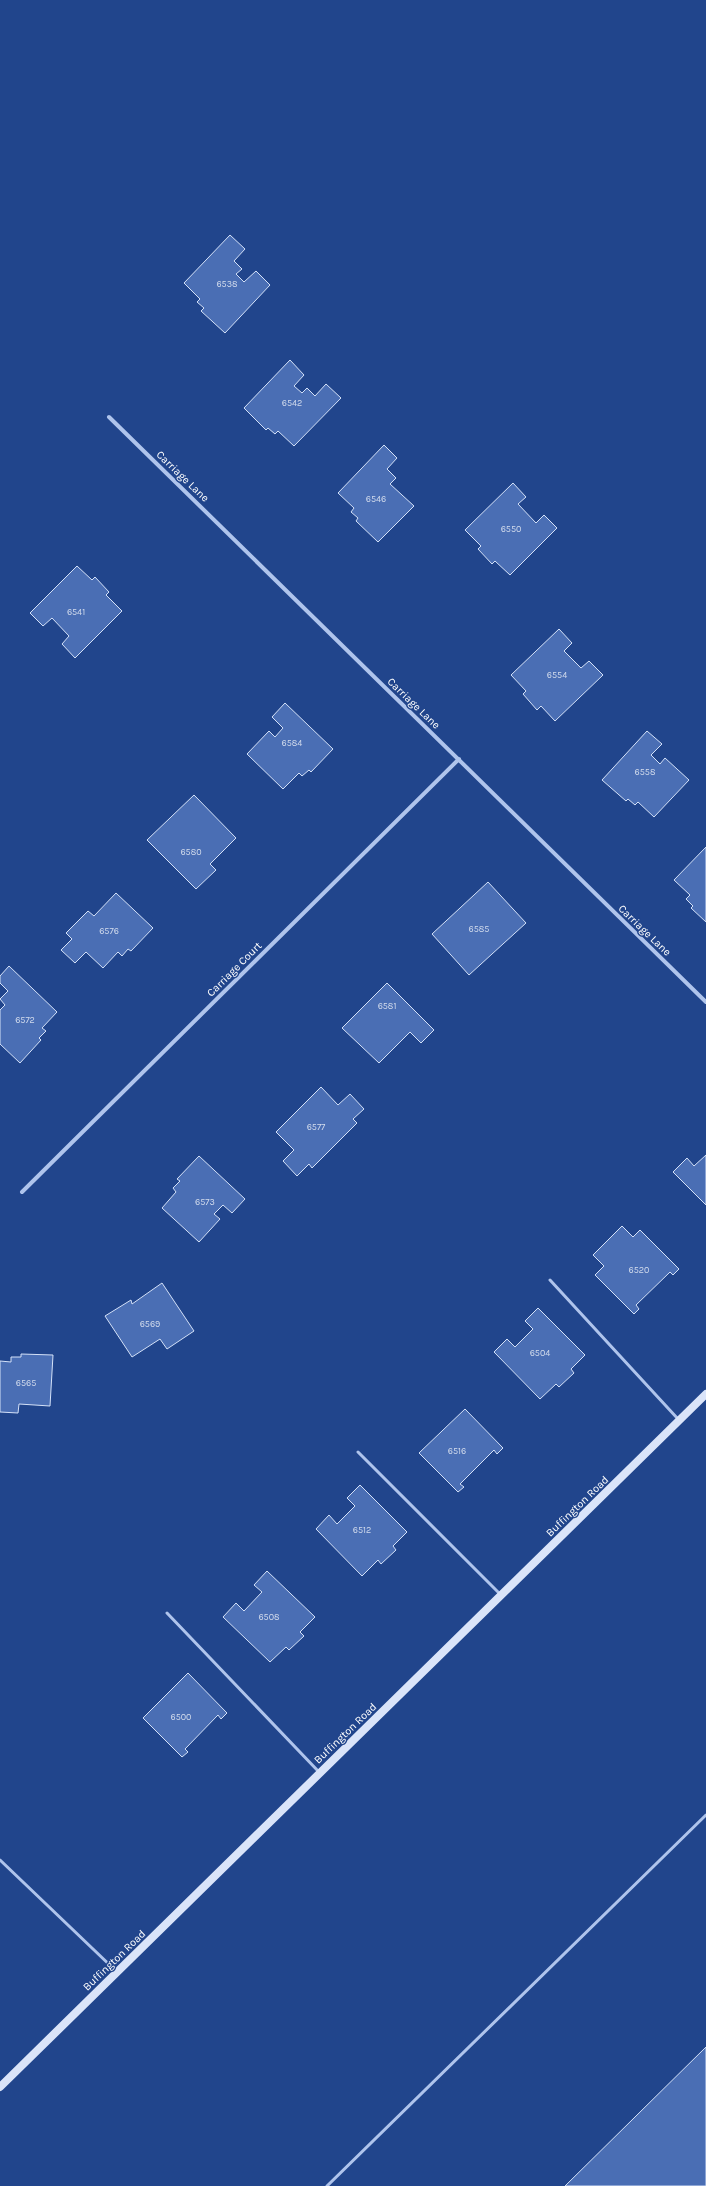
<svg xmlns="http://www.w3.org/2000/svg" width="706" height="2186" viewBox="0 0 706 2186" font-family="Karla,sans-serif">
  <rect width="100%" height="100%" fill="#21458c"/>
  <path fill="#4a6eb4" stroke="#d4e1f8" d="M 230,235 L 245,249 L 234,261 L 242,269 L 236,274 L 244,282 L 256,271 L 270,285 L 225,333 L 201,311 L 204,308 L 197,302 L 200,299 L 184,283 Z
    M 290,360 L 304,375 L 294,386 L 302,393 L 307,388 L 315,396 L 326,384 L 341,398 L 294,446 L 278,431 L 275,434 L 268,428 L 266,430 L 244,408 Z
    M 384,445 L 397,458 L 387,469 L 396,478 L 390,484 L 414,506 L 378,542 L 356,521 L 358,518 L 351,512 L 354,508 L 338,493 Z
    M 513,483 L 526,497 L 518,504 L 536,523 L 544,515 L 557,528 L 510,575 L 495,561 L 492,564 L 478,549 L 481,546 L 465,530 Z
    M 77,566 L 92,580 L 95,577 L 109,592 L 106,595 L 122,611 L 75,658 L 62,644 L 69,636 L 52,618 L 43,626 L 30,613 Z
    M 559,629 L 572,643 L 564,651 L 581,668 L 589,661 L 603,675 L 555,721 L 541,706 L 537,710 L 523,694 L 526,691 L 511,675 Z
    M 285,703 L 333,749 L 311,772 L 309,770 L 302,776 L 299,773 L 283,789 L 247,754 L 269,731 L 275,737 L 283,728 L 272,717 Z
    M 647,731 L 662,744 L 651,755 L 660,764 L 665,758 L 689,780 L 654,817 L 638,802 L 635,805 L 628,799 L 626,801 L 602,780 Z
    M 194,795 L 236,838 L 210,864 L 216,870 L 196,889 L 147,840 Z
    M 706,847 L 706,922 L 691,908 L 693,906 L 686,899 L 690,895 L 674,880 Z
    M 488,882 L 526,923 L 469,975 L 432,934 Z
    M 116,893 L 153,928 L 131,951 L 128,949 L 122,956 L 118,952 L 103,968 L 86,952 L 75,963 L 61,950 L 72,939 L 66,933 L 88,911 L 94,916 Z
    M 9,966 L 57,1012 L 42,1028 L 46,1031 L 39,1038 L 41,1040 L 20,1063 L 0,1044 L 0,1010 L 5,1005 L 0,999 L 8,991 L 0,983 L 0,976 Z
    M 387,983 L 434,1030 L 421,1043 L 410,1032 L 379,1063 L 342,1028 Z
    M 321,1087 L 338,1105 L 350,1094 L 364,1109 L 353,1119 L 357,1123 L 312,1168 L 309,1164 L 297,1176 L 283,1161 L 294,1150 L 276,1132 Z
    M 706,1155 L 706,1205 L 673,1172 L 687,1158 L 694,1166 Z
    M 199,1156 L 245,1199 L 232,1213 L 223,1205 L 214,1214 L 220,1219 L 199,1242 L 162,1208 L 176,1192 L 173,1188 L 180,1181 L 177,1179 Z
    M 622,1226 L 633,1237 L 640,1230 L 679,1269 L 673,1275 L 670,1272 L 636,1305 L 639,1309 L 634,1314 L 595,1275 L 604,1266 L 593,1255 Z
    M 162,1283 L 194,1331 L 167,1349 L 160,1339 L 132,1357 L 105,1316 L 131,1300 L 132,1304 Z
    M 538,1308 L 585,1355 L 571,1369 L 574,1373 L 559,1387 L 556,1384 L 540,1399 L 494,1352 L 507,1339 L 515,1347 L 533,1329 L 525,1321 Z
    M 21,1354 L 53,1355 L 50,1406 L 19,1404 L 18,1413 L 0,1412 L 0,1361 L 11,1362 L 11,1357 L 21,1357 Z
    M 465,1409 L 503,1448 L 497,1454 L 494,1450 L 460,1484 L 464,1487 L 458,1492 L 419,1453 Z
    M 360,1485 L 407,1532 L 393,1546 L 396,1550 L 381,1564 L 378,1560 L 362,1576 L 316,1529 L 329,1515 L 337,1524 L 355,1506 L 347,1498 Z
    M 267,1571 L 315,1617 L 300,1632 L 304,1636 L 289,1650 L 286,1647 L 270,1662 L 223,1617 L 236,1603 L 244,1611 L 262,1592 L 254,1585 Z
    M 188,1673 L 227,1713 L 221,1719 L 218,1715 L 185,1749 L 188,1752 L 182,1757 L 143,1718 Z
    M 706,2047 L 706,2186 L 565,2186 Z"/>
  <g fill="none" stroke-linecap="round" stroke-linejoin="round">
    <path stroke="#afc4ec" stroke-width="3" d="M 550,1280 L 678,1419
      M 358,1452 L 500,1594
      M 167,1613 L 319,1772
      M 0,1860 L 116,1971
      M 327,2186 L 706,1815"/>
    <path stroke="#afc4ec" stroke-width="4" d="M 109,417 L 706,1002
      M 22,1192 L 459,759"/>
    <path stroke="#dae4f9" stroke-width="8" d="M 0,2087 L 706,1394"/>
  </g>
  <g text-anchor="middle" stroke-width="3" stroke-linejoin="round" paint-order="stroke">
    <g font-size="9" fill="#d2dbec">
      <text x="227" y="287">6538</text>
      <text x="292" y="406">6542</text>
      <text x="376" y="502">6546</text>
      <text x="511" y="532">6550</text>
      <text x="76" y="615">6541</text>
      <text x="557" y="678">6554</text>
      <text x="292" y="746">6584</text>
      <text x="645" y="775">6558</text>
      <text x="191" y="855">6580</text>
      <text x="479" y="932">6585</text>
      <text x="109" y="934">6576</text>
      <text x="387" y="1009">6581</text>
      <text x="25" y="1023">6572</text>
      <text x="316" y="1130">6577</text>
      <text x="205" y="1205">6573</text>
      <text x="639" y="1273">6520</text>
      <text x="150" y="1327">6569</text>
      <text x="540" y="1356">6504</text>
      <text x="26" y="1386">6565</text>
      <text x="457" y="1454">6516</text>
      <text x="362" y="1533">6512</text>
      <text x="269" y="1620">6508</text>
      <text x="181" y="1720">6500</text>
    </g>
    <g font-size="11" fill="#fff" stroke="#21458c">
      <text transform="translate(183 476) rotate(44)" y="4">Carriage Lane</text>
      <text transform="translate(414 703) rotate(44)" y="4">Carriage Lane</text>
      <text transform="translate(645 930) rotate(44)" y="4">Carriage Lane</text>
      <text transform="translate(234 969) rotate(-45)" y="4">Carriage Court</text>
      <text transform="translate(577 1506) rotate(-44)" y="4">Buffington Road</text>
      <text transform="translate(345 1733) rotate(-44)" y="4">Buffington Road</text>
      <text transform="translate(114 1960) rotate(-44)" y="4">Buffington Road</text>
    </g>
  </g>
</svg>
